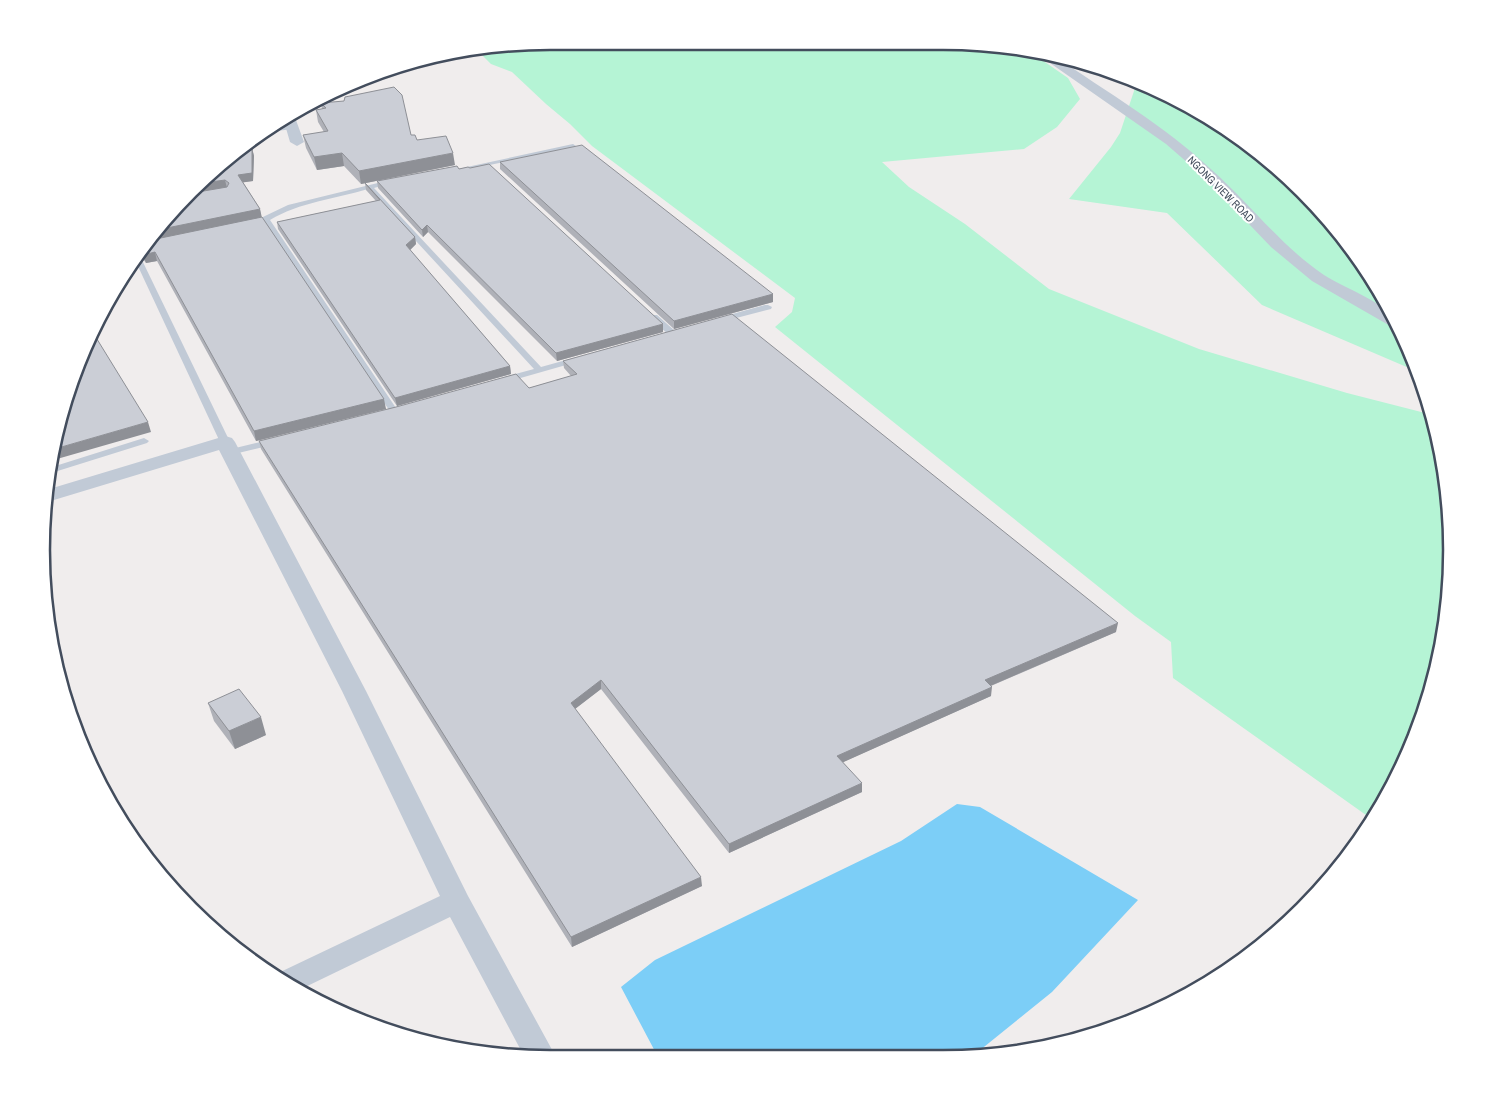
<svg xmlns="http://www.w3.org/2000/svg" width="1493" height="1100" viewBox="0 0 1493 1100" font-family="'Archivo Narrow',sans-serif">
  <rect width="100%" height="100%" fill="#f0eded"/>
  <path fill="#b5f4d5" d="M 550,41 L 976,42 L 1029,51 L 1068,78 L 1080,99 L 1057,127 L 1024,149 L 882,162 L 909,187 L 965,224 L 1049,289 L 1199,349 L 1347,393 L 1433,415 L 1451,516 L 1447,616 L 1425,713 L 1384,804 L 1373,820 L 1173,678 L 1171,642 L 1135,616 L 775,327 L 792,312 L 795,298 L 592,146 L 570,124 L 546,104 L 512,72 L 491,64 L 478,51 Z
    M 1078,60 L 1138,80 L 1225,127 L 1279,168 L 1346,240 L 1399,325 L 1416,371 L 1262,305 L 1167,213 L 1069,199 L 1111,147 L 1120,133 L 1135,88 Z"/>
  <path fill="#7ccef7" d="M 957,804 L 980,807 L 1138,900 L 1052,992 L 974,1055 L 658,1057 L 621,987 L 655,960 L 901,841 Z"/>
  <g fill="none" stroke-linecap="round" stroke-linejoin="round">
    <path fill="#c1cad6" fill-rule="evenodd" d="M 291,126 L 294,128 L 293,129 L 260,133 L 264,130 Z
      M 573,144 L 576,146 L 575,147 L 456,172 L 453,170 Z
      M 390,180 L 392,181 L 392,183 L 374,188 L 541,367 L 577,357 L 580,357 L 580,361 L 510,381 L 504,381 L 504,377 L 534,369 L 368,189 C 335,199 300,202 270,220 L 398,411 L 394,414 L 391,413 L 264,222 L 252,226 L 248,224 L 288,205 Z
      M 140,256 L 230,442 L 228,444 L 225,445 L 220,442 L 136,262 Z
      M 765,305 L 768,305 L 772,307 L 771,309 L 721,322 L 717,320 L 718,318 Z
      M 651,315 L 657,315 L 675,331 L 675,335 L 669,335 L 651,319 Z
      M 144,438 L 149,441 L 147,443 L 48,474 L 49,468 Z
      M 273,439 L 278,442 L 276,444 L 230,455 L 225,452 L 227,450 Z"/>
    <path fill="#c1cad6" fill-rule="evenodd" d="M 1039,53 L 1053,55 C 1107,92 1165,126 1213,171 C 1251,205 1281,246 1324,275 C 1347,290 1389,302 1400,328 L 1392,327 L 1312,281 L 1271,247 L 1204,177 L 1166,144 L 1040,56 Z
      M 293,112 L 304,142 L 297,146 L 290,142 L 283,118 Z
      M 225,436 L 232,438 L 235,442 L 366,691 L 468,896 L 556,1057 L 525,1058 L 450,917 L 297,991 L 274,975 L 440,896 L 342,691 L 219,450 L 44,503 L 46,490 Z"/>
  </g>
  <path fill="#afb1b8" d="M 321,103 L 411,135 L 417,140 L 455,165 L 361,184 L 344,166 L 317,170 L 306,148 L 303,135 L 324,132 L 318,122 L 316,110 L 322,109 Z
    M 252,148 L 254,156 L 253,181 L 243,182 L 260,209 L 261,217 L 386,409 L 256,441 L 157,261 L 146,263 L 140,255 L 167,215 Z
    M 500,162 L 773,294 L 773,302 L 674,329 L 500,169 Z
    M 459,169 L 663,332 L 557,361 L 428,232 L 423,237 L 378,188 L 377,181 Z
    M 365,183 L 415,237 L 416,244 L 410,250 L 510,366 L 511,374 L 397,406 L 278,229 L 277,222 L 376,201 L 366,190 Z
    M 563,361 L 1116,632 L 991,686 L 991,696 L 843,762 L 862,792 L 729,853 L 601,689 L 575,709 L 702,886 L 572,947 L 261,449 L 259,441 L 529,388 L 571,376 L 564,368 Z
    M 208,703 L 266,735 L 235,749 L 214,721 Z"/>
  <path fill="#8e9096" d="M 252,148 L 254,156 L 253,181 L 239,183 L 238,175 Z
    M 342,153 L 344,166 L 317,170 L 314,157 Z
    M 453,153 L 455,165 L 361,184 L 359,171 Z
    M 225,180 L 227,188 L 192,194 L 203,183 Z
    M 260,209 L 262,218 L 150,241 L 157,230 Z
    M 427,225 L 428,232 L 423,237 L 422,230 Z
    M 415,237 L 416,244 L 407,253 L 406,245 Z
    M 155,252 L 157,261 L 146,263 L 143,255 Z
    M 773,294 L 773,302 L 674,329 L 674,321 Z
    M 663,324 L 663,332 L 557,361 L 556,353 Z
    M 510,366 L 511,374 L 397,406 L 395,398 Z
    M 384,399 L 386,409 L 256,441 L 254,431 Z
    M 148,422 L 151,432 L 50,461 L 51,450 Z
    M 1118,623 L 1116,632 L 983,689 L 985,680 Z
    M 601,680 L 601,689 L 571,712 L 571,703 Z
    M 992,687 L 991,696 L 837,765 L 837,756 Z
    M 261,717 L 266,735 L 235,749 L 229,731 Z
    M 862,783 L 862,792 L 729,853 L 729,844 Z
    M 701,877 L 702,886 L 572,947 L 571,937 Z"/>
  <path fill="#cbced6" stroke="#8e9096" d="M 394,87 L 402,95 L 411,135 L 415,135 L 417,140 L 446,136 L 453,153 L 359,171 L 342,153 L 314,157 L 303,135 L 328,131 L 316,110 L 326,108 L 321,103 L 344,101 L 345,97 Z
    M 582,145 L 773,294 L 674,321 L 500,162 Z
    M 252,148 L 252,173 L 238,175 L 260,209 L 157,230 L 167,215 L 192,193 L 227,187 L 229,183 L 225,180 L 203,183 L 242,150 Z
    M 489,164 L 663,324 L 556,353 L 427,225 L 422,230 L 377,181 L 457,166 L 459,169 L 468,167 L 470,168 Z
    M 365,183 L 415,237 L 406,245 L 510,366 L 395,398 L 277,222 L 380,200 Z
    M 262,217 L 384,399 L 254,431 L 155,252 L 143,255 L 142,253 L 151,240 Z
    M 732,314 L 1118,623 L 985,680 L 992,687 L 837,756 L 862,783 L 729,844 L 601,680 L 571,703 L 701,877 L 571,937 L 259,441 L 396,407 L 516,374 L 529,388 L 577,374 L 563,361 Z
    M 92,331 L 148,422 L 51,450 Z
    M 239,689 L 261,717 L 229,731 L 208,703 Z"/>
  <g text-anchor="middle" stroke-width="4" stroke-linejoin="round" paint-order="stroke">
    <g font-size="11" fill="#434d5d" stroke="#fff">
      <text transform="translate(1221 189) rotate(45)" y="4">NGONG VIEW ROAD</text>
    </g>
  </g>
  <path d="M0 0H1493V1100H0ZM550 50H943A500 500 0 0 1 1443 550V550A500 500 0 0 1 943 1050H550A500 500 0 0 1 50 550V550A500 500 0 0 1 550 50Z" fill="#fff" fill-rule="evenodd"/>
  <path fill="none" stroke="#434d5d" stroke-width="2.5" d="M550 50H943A500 500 0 0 1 1443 550V550A500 500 0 0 1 943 1050H550A500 500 0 0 1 50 550V550A500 500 0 0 1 550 50Z"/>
</svg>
